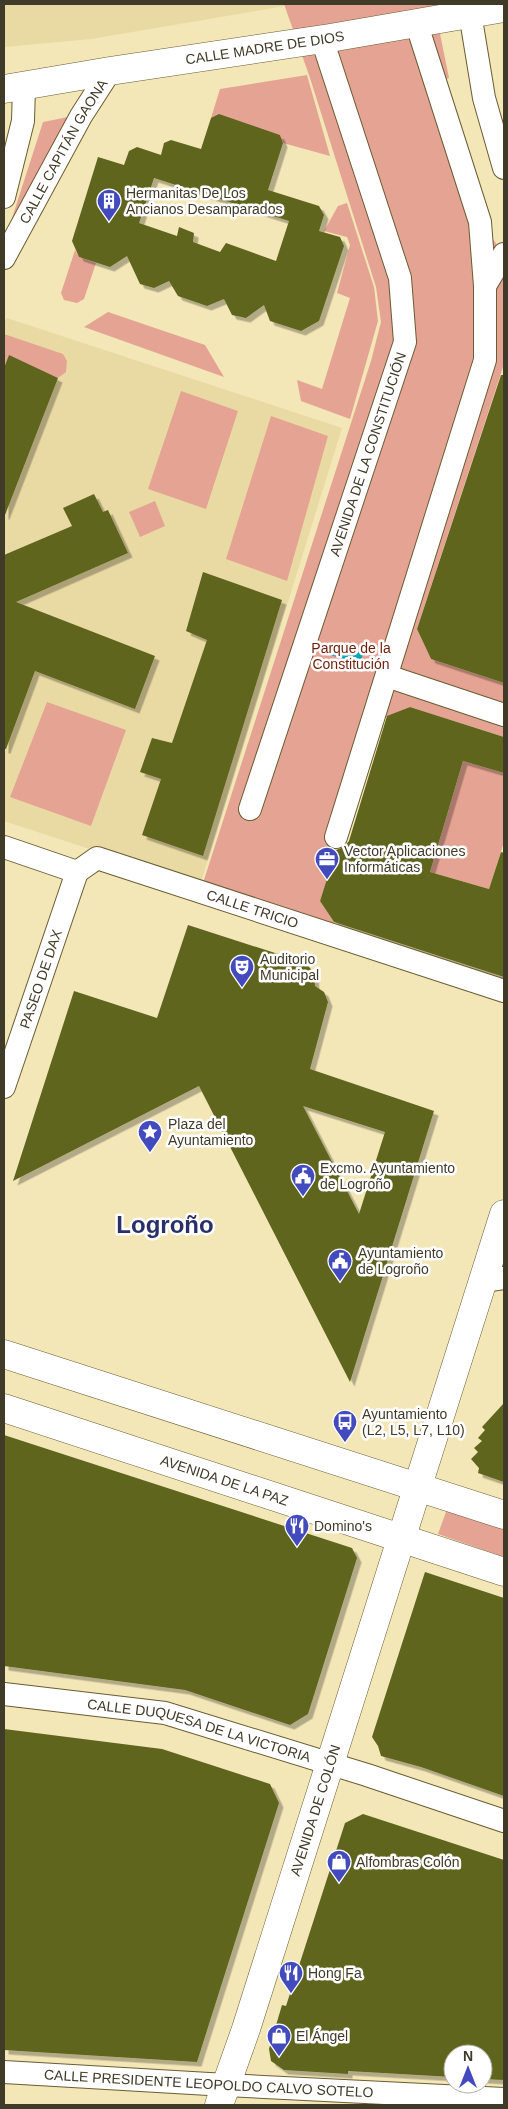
<svg xmlns="http://www.w3.org/2000/svg" width="508" height="2109" viewBox="0 0 508 2109" font-family="Helvetica,sans-serif">
  <defs>
    <filter id="shadow"><feDropShadow dx="4.5" dy="4.5" stdDeviation="0" flood-color="#0004"/></filter>
  </defs>
  <rect width="100%" height="100%" fill="#f3e6b7"/>
  <path fill="#e9daa4" d="M 4,4 L 284,4 L 285,6 L 91,39 L 4,47 Z
    M 7,318 L 342,428 L 200,885 L 4,821 L 4,322 Z"/>
  <path fill="#e5a493" d="M 284,4 L 434,4 L 449,78 L 436,83 L 486,230 L 504,254 L 504,364 L 417,629 L 431,659 L 504,683 L 504,737 L 410,707 L 377,721 L 320,901 L 342,934 L 202,886 L 371,361 L 381,322 L 376,287 L 310,78 Z
    M 307,75 L 330,156 L 283,143 L 280,135 L 211,118 L 220,89 Z
    M 73,116 L 4,243 L 43,122 Z
    M 347,203 L 374,287 L 378,321 L 350,419 L 301,401 L 297,380 L 322,389 L 350,298 L 337,293 L 350,245 L 347,237 L 324,231 L 338,206 Z
    M 75,250 L 79,257 L 96,263 L 84,299 L 77,303 L 64,300 L 61,293 Z
    M 108,312 L 205,345 L 224,377 L 84,327 Z
    M 4,334 L 63,354 L 67,361 L 66,372 L 58,378 L 9,356 L 4,368 Z
    M 181,391 L 238,411 L 206,509 L 148,489 Z
    M 271,416 L 328,436 L 287,581 L 226,559 Z
    M 155,501 L 165,526 L 140,537 L 129,512 Z
    M 47,702 L 126,730 L 91,826 L 10,797 Z
    M 463,761 L 504,773 L 504,842 L 489,889 L 430,872 Z
    M 447,1509 L 504,1524 L 504,1557 L 438,1534 Z"/>
  <path fill="#08a5bf" d="M 330,644 L 363,654 L 360,664 L 327,654 Z"/>
  <path fill="#5e651e" fill-rule="evenodd" filter="url(#shadow)" d="M 219,114 L 280,135 L 283,143 L 268,190 L 319,206 L 324,215 L 319,231 L 340,237 L 344,246 L 319,321 L 301,331 L 270,321 L 264,305 L 246,318 L 232,315 L 224,299 L 207,306 L 178,296 L 169,281 L 154,288 L 140,284 L 127,256 L 110,267 L 79,257 L 72,241 L 98,157 L 124,165 L 129,151 L 137,147 L 161,155 L 164,143 L 171,140 L 201,149 L 211,118 ZM 154,178 L 289,221 L 276,261 L 226,243 L 220,252 L 193,242 L 194,233 L 179,227 L 177,236 L 139,223 Z
    M 9,355 L 58,378 L 5,515 L 4,515 L 4,368 Z
    M 501,375 L 504,375 L 504,683 L 431,659 L 417,629 Z
    M 94,494 L 103,512 L 108,510 L 128,553 L 16,602 L 155,656 L 135,709 L 35,671 L 6,749 L 4,749 L 4,555 L 72,526 L 63,508 Z
    M 203,572 L 282,600 L 203,856 L 142,835 L 161,779 L 140,772 L 152,738 L 172,743 L 207,640 L 186,631 Z
    M 410,707 L 504,737 L 504,773 L 463,761 L 430,872 L 489,889 L 501,852 L 504,853 L 504,977 L 334,922 L 320,901 L 336,850 L 344,847 L 349,841 L 387,716 Z
    M 188,925 L 303,962 L 310,968 L 314,974 L 315,986 L 324,992 L 328,1002 L 310,1069 L 434,1111 L 350,1382 L 199,1086 L 13,1181 L 74,991 L 157,1018 ZM 303,1106 L 385,1132 L 359,1214 Z
    M 504,1403 L 504,1482 L 478,1473 L 479,1468 L 471,1459 L 478,1452 L 474,1448 L 482,1441 L 478,1438 L 485,1430 L 482,1427 Z
    M 4,1435 L 352,1548 L 357,1558 L 308,1714 L 290,1725 L 185,1690 L 4,1666 Z
    M 425,1572 L 504,1598 L 504,1796 L 421,1767 L 381,1756 L 378,1746 L 372,1737 Z
    M 4,1729 L 162,1749 L 270,1784 L 279,1803 L 197,2062 L 4,2050 Z
    M 363,1814 L 504,1860 L 504,2080 L 483,2079 L 483,2054 L 453,2054 L 453,2077 L 348,2071 L 348,2074 L 284,2070 L 271,2061 L 269,2049 L 282,2005 L 286,2006 L 345,1823 Z"/>
  <g fill="none" stroke-linecap="round" stroke-linejoin="round">
    <defs>
      <g id="minor">
        <path d="M 470,13 L 484,98 L 504,168"/>
        <path d="M 4,197 L 23,121 L 24,87"/>
        <path id="s1" d="M 4,258 L 81,116 L 110,71"/>
        <path d="M 485,286 L 504,254"/>
        <path d="M 387,676 L 504,715"/>
        <path id="s2" d="M 250,809 L 405,342 L 400,278 L 322,39"/>
        <path d="M 336,837 L 485,360 L 485,286 L 480,222 L 416,22"/>
        <path d="M 4,847 L 77,872"/>
        <path id="s3" d="M 77,872 L 97,858 L 504,991"/>
        <path id="s4" d="M 4,1087 L 77,872"/>
        <path d="M 483,1281 L 504,1278"/>
        <path id="s5" d="M 4,1694 L 165,1713 L 367,1775 L 504,1821"/>
        <path id="s6" d="M 4,2072 L 226,2085 L 504,2099"/>
      </g>
      <g id="major">
        <path id="s7" d="M 4,89 L 110,71 L 330,38 L 504,8"/>
        <path d="M 4,1354 L 504,1515"/>
        <path id="s8" d="M 4,1408 L 504,1572"/>
        <path id="s9" d="M 219,2105 L 246,2029 L 504,1214"/>
      </g>
    </defs>
    <use href="#minor" stroke="#695d33" stroke-width="24"/>
    <use href="#major" stroke="#695d33" stroke-width="29"/>
    <use href="#minor" stroke="#fff" stroke-width="22"/>
    <use href="#major" stroke="#fff" stroke-width="28"/>
  </g>
  <defs>
    <symbol id="building-pin" viewBox="-11 -11 22 30"><path d="M0 17L-7.5 6A9.5 9.5 0 1 1 7.5 6Z" fill="#434abe" stroke="#fff"/><path d="M-4-6H4V6H1V3H-1V6H-4ZM-2.5-4.3h1.7v1.8h-1.7ZM.8-4.3h1.7v1.8H.8ZM-2.5-1h1.7V.8h-1.7ZM.8-1h1.7V.8H.8Z" fill="#fff"/></symbol>
    <symbol id="office-pin" viewBox="-11 -11 22 30"><path d="M0 17L-7.5 6A9.5 9.5 0 1 1 7.5 6Z" fill="#434abe" stroke="#fff"/><path d="M-6-3h4V-5.5h4V-3h4V5H-6ZM-1-4.5V-3h2v-1.5ZM-6 0V1H6V0Z" fill="#fff"/></symbol>
    <symbol id="theatre-pin" viewBox="-11 -11 22 30"><path d="M0 17L-7.5 6A9.5 9.5 0 1 1 7.5 6Z" fill="#434abe" stroke="#fff"/><path d="M-5-5.5Q0-4 5-5.5V0Q5 5 0 6Q-5 5-5 0ZM-3.3-2.5H-1v1.5H-3.3ZM1-2.5H3.3v1.5H1ZM-2.8 1Q0 5.5 2.8 1Z" fill="#fff"/></symbol>
    <symbol id="sight-pin" viewBox="-11 -11 22 30"><path d="M0 17L-7.5 6A9.5 9.5 0 1 1 7.5 6Z" fill="#434abe" stroke="#fff"/><path d="M0-6L1.8-2.2L6-1.7L2.9 1.2L3.7 5.4L0 3.3L-3.7 5.4L-2.9 1.2L-6-1.7L-1.8-2.2Z" fill="#fff"/></symbol>
    <symbol id="civic-pin" viewBox="-11 -11 22 30"><path d="M0 17L-7.5 6A9.5 9.5 0 1 1 7.5 6Z" fill="#434abe" stroke="#fff"/><path d="M-.6-6.5H3V-4.5H.6V-3L4-1V1h2V6H-6V1h2V-1L-.6-3ZM-1.2 2.5V6h2.4V2.5Z" fill="#fff"/></symbol>
    <symbol id="bus-pin" viewBox="-11 -11 22 30"><path d="M0 17L-7.5 6A9.5 9.5 0 1 1 7.5 6Z" fill="#434abe" stroke="#fff"/><path d="M-5-6H5V4H4V6H2V4H-2V6H-4V4H-5ZM-3.5-4V0h7V-4ZM-3.5 1.2v1.5H-2V1.2ZM2 1.2v1.5H3.5V1.2Z" fill="#fff"/></symbol>
    <symbol id="restaurant-pin" viewBox="-11 -11 22 30"><path d="M0 17L-7.5 6A9.5 9.5 0 1 1 7.5 6Z" fill="#434abe" stroke="#fff"/><path d="M-5-6h1v4h1v-4h1v4h1v-4h1v5L-1.5 .5V6h-2V.5L-5-1ZM5-6V6H3V1.5H1.5Q1.5-4 5-6Z" fill="#fff"/></symbol>
    <symbol id="shop-pin" viewBox="-11 -11 22 30"><path d="M0 17L-7.5 6A9.5 9.5 0 1 1 7.5 6Z" fill="#434abe" stroke="#fff"/><path d="M-5-2.5h2.3a2.7 3.5 0 0 1 5.4 0H5L5.5 6h-11ZM-1.5-2.5h3a1.5 2.3 0 0 0-3 0Z" fill="#fff"/></symbol>
  </defs>
  <g fill-rule="evenodd">
    <use href="#building-pin" x="95" y="187" width="28" height="38"/>
    <use href="#office-pin" x="313" y="845" width="28" height="38"/>
    <use href="#theatre-pin" x="228" y="953" width="28" height="38"/>
    <use href="#sight-pin" x="136" y="1118" width="28" height="38"/>
    <use href="#civic-pin" x="289" y="1162" width="28" height="38"/>
    <use href="#civic-pin" x="326" y="1247" width="28" height="38"/>
    <use href="#bus-pin" x="331" y="1408" width="28" height="38"/>
    <use href="#restaurant-pin" x="283" y="1512" width="28" height="38"/>
    <use href="#shop-pin" x="325" y="1848" width="28" height="38"/>
    <use href="#restaurant-pin" x="277" y="1959" width="28" height="38"/>
    <use href="#shop-pin" x="265" y="2022" width="28" height="38"/>
  </g>
  <g text-anchor="middle" stroke-width="5" stroke-linejoin="round" paint-order="stroke">
    <g font-size="14" fill="#403b28" stroke="#fff">
      <text dy="5" stroke="none"><textPath href="#s7" startOffset="264">CALLE MADRE DE DIOS</textPath></text>
      <text dy="5" stroke="none"><textPath href="#s1" startOffset="122">CALLE CAPITÁN GAONA</textPath></text>
      <text dy="5" stroke="none"><textPath href="#s2" startOffset="374">AVENIDA DE LA CONSTITUCIÓN</textPath></text>
      <text dy="5" stroke="none"><textPath href="#s3" startOffset="188">CALLE TRICIO</textPath></text>
      <text dy="5" stroke="none"><textPath href="#s4" startOffset="114">PASEO DE DAX</textPath></text>
      <text dy="5" stroke="none"><textPath href="#s8" startOffset="232">AVENIDA DE LA PAZ</textPath></text>
      <text dy="5" stroke="none"><textPath href="#s5" startOffset="199">CALLE DUQUESA DE LA VICTORIA</textPath></text>
      <text dy="5" stroke="none"><textPath href="#s9" startOffset="310">AVENIDA DE COLÓN</textPath></text>
      <text dy="5" stroke="none"><textPath href="#s6" startOffset="205">CALLE PRESIDENTE LEOPOLDO CALVO SOTELO</textPath></text>
    </g>
    <g font-size="14" fill="#403b28" stroke="#fff" text-anchor="start">
      <text x="126" y="198">Hermanitas De Los<tspan x="126" dy="16">Ancianos Desamparados</tspan></text>
      <text x="344" y="856">Vector Aplicaciones<tspan x="344" dy="16">Informáticas</tspan></text>
      <text x="260" y="964">Auditorio<tspan x="260" dy="16">Municipal</tspan></text>
      <text x="168" y="1129">Plaza del<tspan x="168" dy="16">Ayuntamiento</tspan></text>
      <text x="320" y="1173">Excmo. Ayuntamiento<tspan x="320" dy="16">de Logroño</tspan></text>
      <text x="358" y="1258">Ayuntamiento<tspan x="358" dy="16">de Logroño</tspan></text>
      <text x="362" y="1419">Ayuntamiento<tspan x="362" dy="16">(L2, L5, L7, L10)</tspan></text>
      <text x="314" y="1531">Domino's</text>
      <text x="356" y="1867">Alfombras Colón</text>
      <text x="308" y="1978">Hong Fa</text>
      <text x="296" y="2041">El Ángel</text>
    </g>
    <g font-size="14" fill="#6e1e09" stroke="#fff">
      <text x="351" y="653">Parque de la<tspan x="351" dy="16">Constitución</tspan></text>
    </g>
    <g font-size="24" font-weight="bold" fill="#282f69" stroke="#fff">
      <text x="165" y="1233">Logroño</text>
    </g>
  </g>
  <rect width="508" height="2109" fill="none" stroke="#403b28" stroke-width="10"/>
  <g transform="translate(468 2069)"><circle r="24" fill="#ffffff" stroke="#b3b1a9"/>
  <path d="M0-4L9 19L0 12L-9 19Z" fill="#434abe"/>
  <text y="-8" font-size="14" font-weight="bold" text-anchor="middle" fill="#403b28">N</text>
  </g>
</svg>
